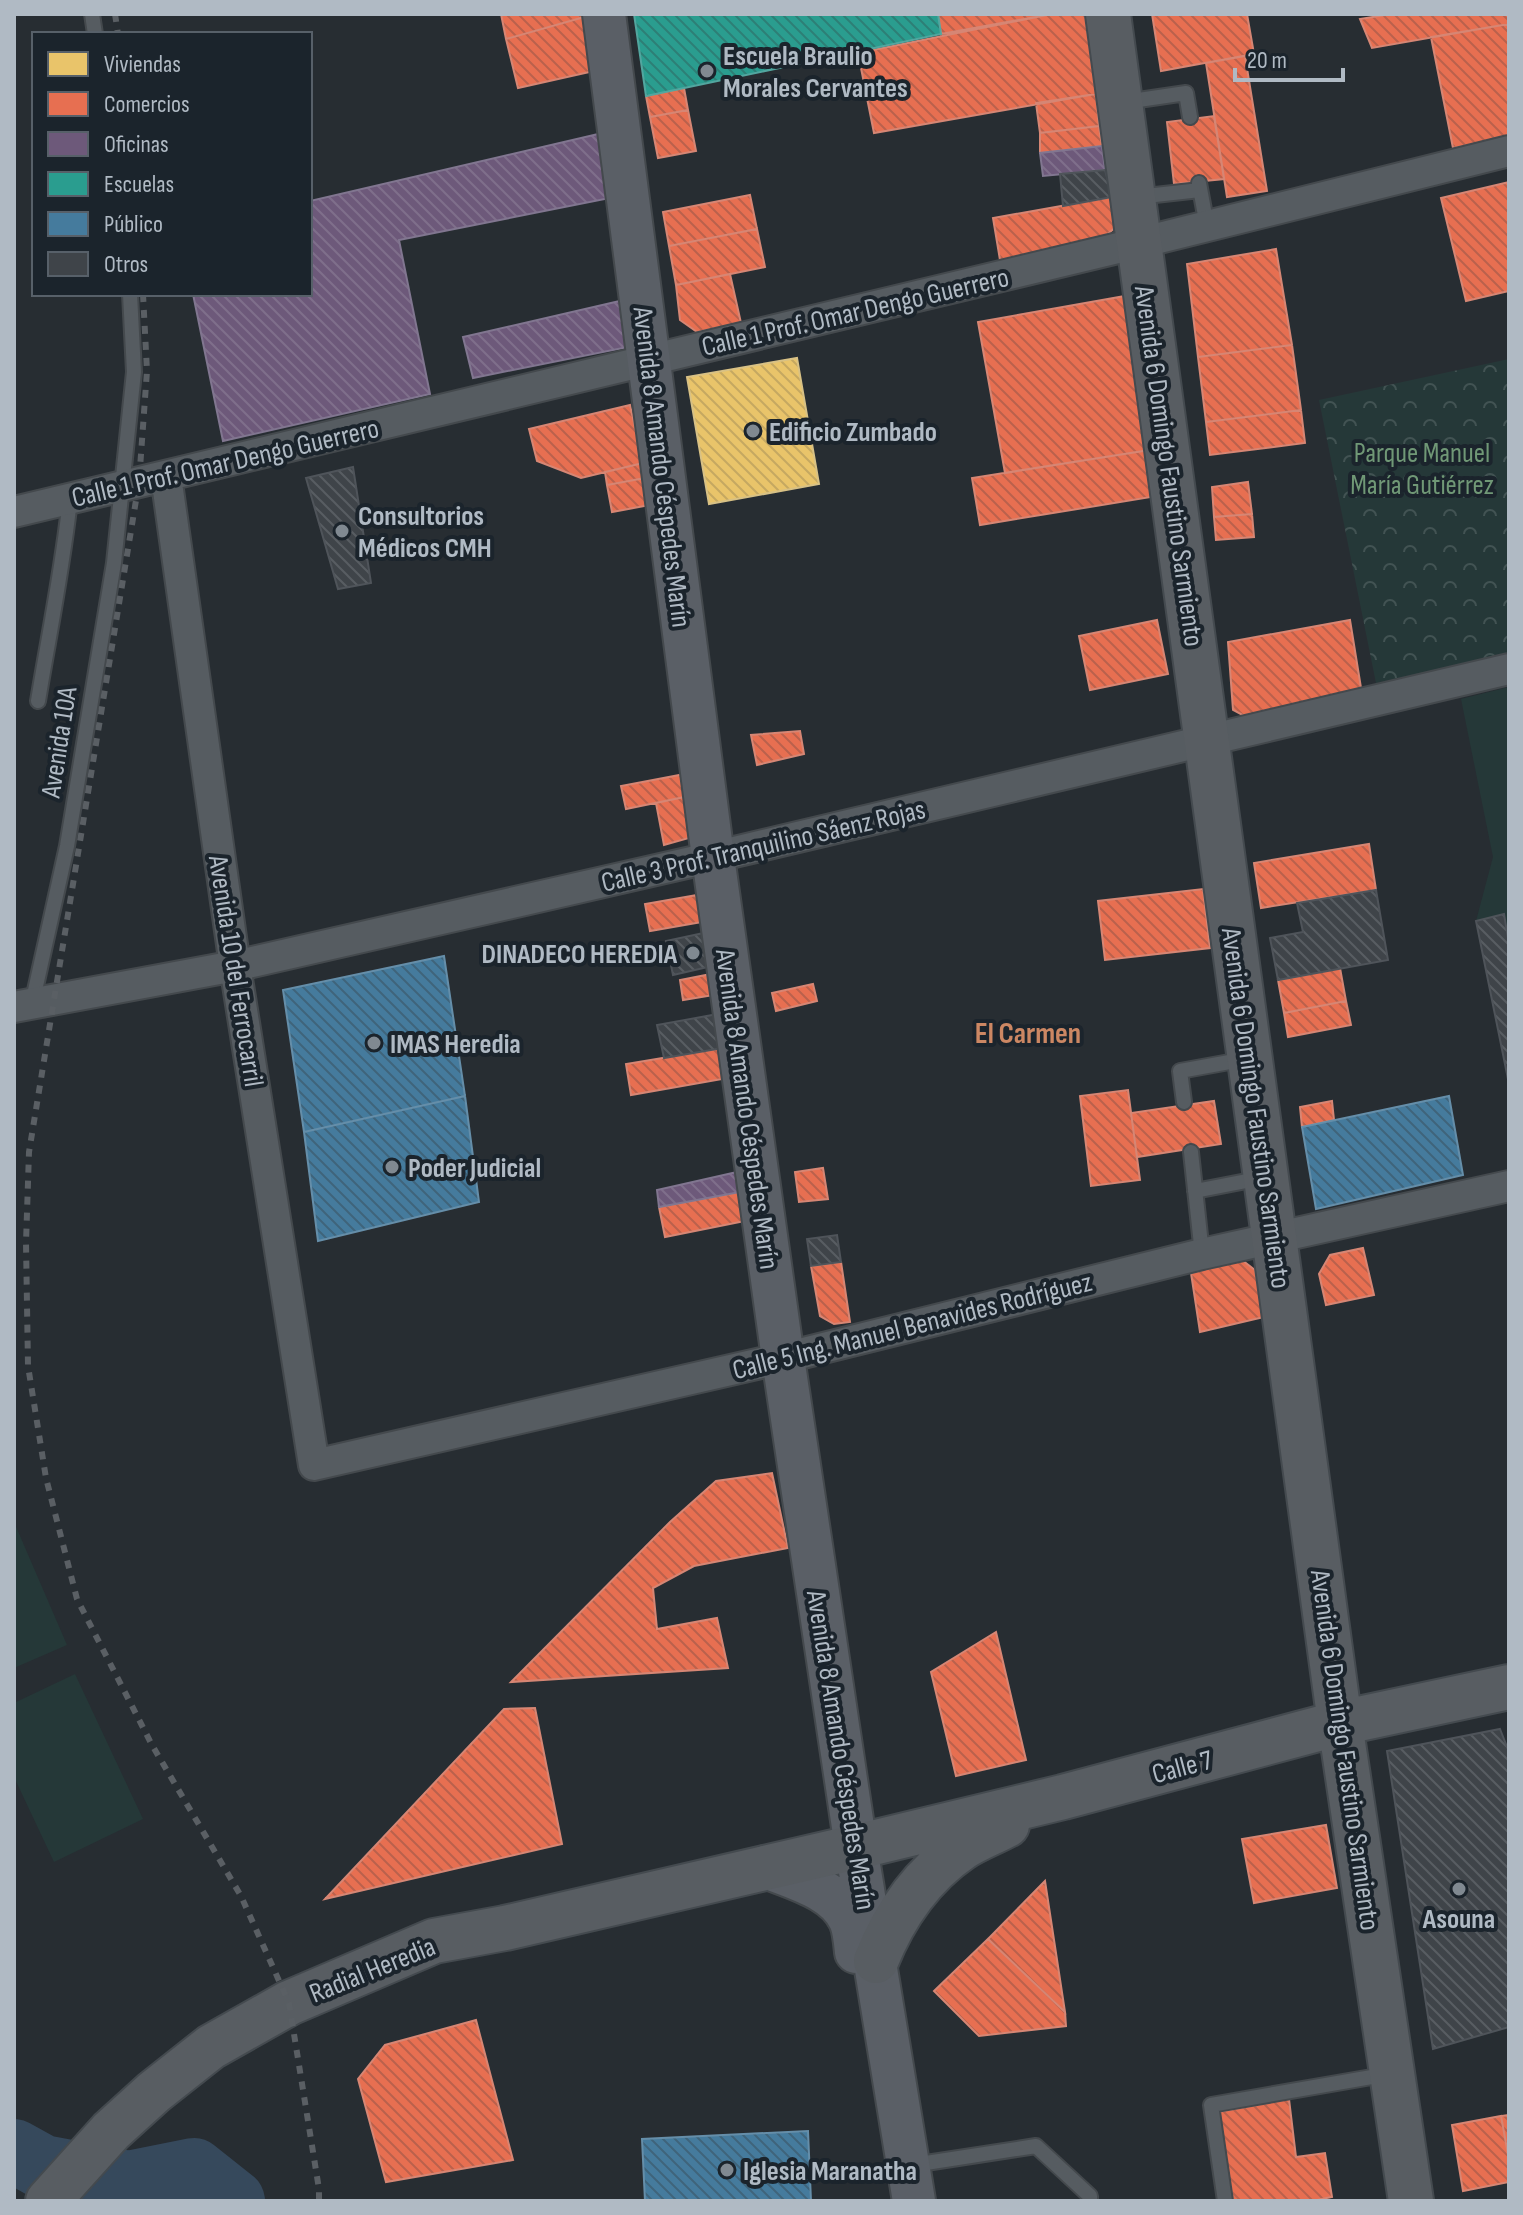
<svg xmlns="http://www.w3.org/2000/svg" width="1523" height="2215" viewBox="0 0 1523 2215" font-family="'Sofia Sans Condensed',sans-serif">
  <defs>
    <pattern id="park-crowns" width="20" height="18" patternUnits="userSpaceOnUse" patternTransform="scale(2)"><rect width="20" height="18" fill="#253838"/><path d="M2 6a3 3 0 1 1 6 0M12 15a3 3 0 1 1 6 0" fill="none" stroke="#425353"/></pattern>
    <pattern id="homes-back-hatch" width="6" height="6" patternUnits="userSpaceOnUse" patternTransform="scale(2)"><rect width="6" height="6" fill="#e9c46a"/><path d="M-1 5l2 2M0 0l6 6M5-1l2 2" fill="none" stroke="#c5a861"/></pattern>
    <pattern id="shops-back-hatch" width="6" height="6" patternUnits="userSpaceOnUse" patternTransform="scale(2)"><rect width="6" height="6" fill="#e76f51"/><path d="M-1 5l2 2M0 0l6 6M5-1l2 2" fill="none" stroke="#ba614c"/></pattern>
    <pattern id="offices-back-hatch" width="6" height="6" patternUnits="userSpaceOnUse" patternTransform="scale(2)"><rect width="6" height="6" fill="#6d597a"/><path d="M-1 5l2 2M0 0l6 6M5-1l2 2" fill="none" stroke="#7f6f8b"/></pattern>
    <pattern id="schools-back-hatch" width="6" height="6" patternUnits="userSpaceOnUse" patternTransform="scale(2)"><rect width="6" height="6" fill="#2a9d8f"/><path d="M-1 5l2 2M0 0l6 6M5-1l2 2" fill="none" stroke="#2d7f76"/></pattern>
    <pattern id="public-back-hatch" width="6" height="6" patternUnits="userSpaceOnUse" patternTransform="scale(2)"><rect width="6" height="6" fill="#457b9d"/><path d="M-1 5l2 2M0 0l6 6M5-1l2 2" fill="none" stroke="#3f647b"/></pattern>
    <pattern id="building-back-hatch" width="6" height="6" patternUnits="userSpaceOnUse" patternTransform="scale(2)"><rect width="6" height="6" fill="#3f4449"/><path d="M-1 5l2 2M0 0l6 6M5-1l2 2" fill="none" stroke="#585d62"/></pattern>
  </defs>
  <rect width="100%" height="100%" fill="#272d32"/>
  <path fill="#253838" d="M 1509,687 L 1509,944 L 1503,914 L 1476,921 L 1493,857 L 1461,699 Z
    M 14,1522 L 67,1645 L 14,1668 Z
    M 75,1674 L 143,1819 L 54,1862 L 14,1777 L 14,1703 Z"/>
  <path fill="url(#park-crowns)" d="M 1509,359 L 1509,654 L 1376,683 L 1319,400 Z"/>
  <path fill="url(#homes-back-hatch)" stroke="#d8c185" stroke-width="2" d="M 797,358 L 819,484 L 709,504 L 687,377 Z"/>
  <path fill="url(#shops-back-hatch)" stroke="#d68674" stroke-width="2" d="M 501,14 L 595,14 L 506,39 Z
    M 595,14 L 603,69 L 518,88 L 506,39 Z
    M 938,14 L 1052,14 L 941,34 Z
    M 1052,14 L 1085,14 L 1096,94 L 874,133 L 858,53 Z
    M 1152,14 L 1247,14 L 1254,54 L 1161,71 Z
    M 1391,14 L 1509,14 L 1509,24 L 1372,48 L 1360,19 Z
    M 1509,24 L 1509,137 L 1453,148 L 1431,37 Z
    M 1245,56 L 1267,191 L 1227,197 L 1206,63 Z
    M 684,88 L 688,110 L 650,117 L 646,96 Z
    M 1096,94 L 1099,126 L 1040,133 L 1036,103 Z
    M 688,110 L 696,151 L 658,158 L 650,117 Z
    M 1214,116 L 1224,179 L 1174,184 L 1167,122 Z
    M 1099,126 L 1102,146 L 1040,153 L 1040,133 Z
    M 1509,182 L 1509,291 L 1466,301 L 1441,198 Z
    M 750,195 L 757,229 L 669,246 L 663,212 Z
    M 1112,197 L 1117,226 L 1098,242 L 1000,260 L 993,218 Z
    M 757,229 L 765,267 L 676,285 L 669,246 Z
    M 1276,249 L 1292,345 L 1198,357 L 1187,264 Z
    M 730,274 L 741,323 L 697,332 L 680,320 L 676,285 Z
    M 1125,296 L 1150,450 L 1005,473 L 978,322 Z
    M 1292,345 L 1301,410 L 1206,422 L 1198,357 Z
    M 630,405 L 643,463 L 581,478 L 537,461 L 529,429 Z
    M 1301,410 L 1305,443 L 1210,455 L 1206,422 Z
    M 1150,450 L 1157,496 L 980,525 L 972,478 Z
    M 643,463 L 645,478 L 607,485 L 605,472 Z
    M 645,478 L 650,505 L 612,512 L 607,485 Z
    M 1248,482 L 1252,514 L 1214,517 L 1212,487 Z
    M 1252,514 L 1254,537 L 1216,540 L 1214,517 Z
    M 1157,620 L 1168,674 L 1090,690 L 1079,636 Z
    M 1350,620 L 1362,694 L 1248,718 L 1233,710 L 1228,642 Z
    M 800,731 L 804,754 L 757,765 L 751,735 Z
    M 690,773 L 694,795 L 626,809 L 621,786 Z
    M 694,795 L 697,824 L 689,838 L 664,845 L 656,803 Z
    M 1369,844 L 1376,890 L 1261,908 L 1254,863 Z
    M 1203,889 L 1210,948 L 1105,960 L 1098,901 Z
    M 703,894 L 708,921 L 650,931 L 645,904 Z
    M 1340,968 L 1346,1001 L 1284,1013 L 1278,980 Z
    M 711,974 L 714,995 L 683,1000 L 680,980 Z
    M 813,984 L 817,1001 L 776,1011 L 772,993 Z
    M 1346,1001 L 1351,1025 L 1288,1037 L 1284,1013 Z
    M 723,1048 L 728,1078 L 631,1095 L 626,1064 Z
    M 1128,1090 L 1140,1180 L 1091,1186 L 1080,1096 Z
    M 1214,1101 L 1221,1144 L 1137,1157 L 1131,1113 Z
    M 1332,1101 L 1334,1120 L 1302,1127 L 1300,1107 Z
    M 823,1168 L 828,1199 L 799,1202 L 795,1172 Z
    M 740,1192 L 745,1221 L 665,1237 L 659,1207 Z
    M 1363,1248 L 1374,1295 L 1326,1305 L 1319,1274 L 1330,1255 Z
    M 1242,1260 L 1255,1270 L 1264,1317 L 1200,1332 L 1191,1273 Z
    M 841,1262 L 850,1322 L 834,1324 L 820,1316 L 811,1266 Z
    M 772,1473 L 788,1548 L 694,1566 L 653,1588 L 657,1629 L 717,1618 L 728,1668 L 511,1682 L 670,1522 L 716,1481 Z
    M 996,1632 L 1026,1760 L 956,1776 L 931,1672 Z
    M 535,1708 L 562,1844 L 325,1899 L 504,1709 Z
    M 1326,1825 L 1337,1888 L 1254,1903 L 1242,1839 Z
    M 1045,1881 L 1065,2012 L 988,1939 Z
    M 988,1939 L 1065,2012 L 1066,2026 L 979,2036 L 934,1991 Z
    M 476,2020 L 513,2160 L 386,2182 L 358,2079 L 385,2045 Z
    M 1289,2099 L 1296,2157 L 1325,2153 L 1332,2197 L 1312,2201 L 1233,2201 L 1218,2112 Z
    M 1509,2115 L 1509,2160 L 1501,2116 Z
    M 1501,2116 L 1509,2160 L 1509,2182 L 1463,2191 L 1452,2125 Z
    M 190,2177 L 195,2201 L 167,2201 Z"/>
  <path fill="url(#offices-back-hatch)" stroke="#817690" stroke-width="2" d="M 611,131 L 620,196 L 399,240 L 430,394 L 223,441 L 193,294 L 310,294 L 310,201 Z
    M 1102,146 L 1105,170 L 1043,176 L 1040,153 Z
    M 624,300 L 633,346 L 473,378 L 463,337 Z
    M 737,1172 L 740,1192 L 659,1207 L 657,1190 Z"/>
  <path fill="url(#schools-back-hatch)" stroke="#52a69f" stroke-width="2" d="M 634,14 L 938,14 L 941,34 L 646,96 Z"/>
  <path fill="url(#public-back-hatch)" stroke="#658ea9" stroke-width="2" d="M 444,956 L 465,1096 L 304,1132 L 283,990 Z
    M 465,1096 L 479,1202 L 318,1241 L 304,1132 Z
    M 1449,1096 L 1463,1175 L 1316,1209 L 1302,1127 Z
    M 808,2131 L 811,2201 L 645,2201 L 642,2139 Z"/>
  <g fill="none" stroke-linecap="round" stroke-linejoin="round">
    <path stroke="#36495c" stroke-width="64" d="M 14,2151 L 43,2167 L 129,2183 L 194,2170 L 233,2201"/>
  </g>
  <path fill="url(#building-back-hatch)" stroke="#4f545a" stroke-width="2" d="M 1105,170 L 1112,197 L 1063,206 L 1060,174 Z
    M 353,467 L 371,583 L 338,589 L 306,478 Z
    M 1376,890 L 1388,960 L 1278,980 L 1270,938 L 1303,932 L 1297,903 Z
    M 1504,914 L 1509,944 L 1509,1084 L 1476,921 Z
    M 713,931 L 721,964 L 673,975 L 666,941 Z
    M 718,1014 L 723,1048 L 664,1058 L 657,1025 Z
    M 837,1235 L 841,1262 L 811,1266 L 807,1239 Z
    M 1500,1729 L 1509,1752 L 1509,2027 L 1433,2049 L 1387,1751 Z"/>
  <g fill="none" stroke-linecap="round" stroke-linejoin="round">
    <defs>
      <path id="lane" d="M 92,14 L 95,34
        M 1125,102 L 1186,93 L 1190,117
        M 1199,183 L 1207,226
        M 1137,197 L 1200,190
        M 38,701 C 49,634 63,567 70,499
        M 32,1004 L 67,846 L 114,563 L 134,372 L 130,294
        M 1184,1102 L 1180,1071 L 1246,1059
        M 1191,1152 L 1202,1254
        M 1195,1191 L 1262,1178
        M 913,2165 L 1036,2146 L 1090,2196 L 1090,2201
        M 1225,2201 L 1211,2105 L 1389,2074"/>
      <path id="street" d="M 166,476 L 235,966 L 314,1465 L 783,1358 L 1202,1254 L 1509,1186
        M 14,512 L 1139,243 L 1509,151
        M 14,1007 L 235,966 L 713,857 L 1509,669"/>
      <path id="secondary" d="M 604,14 L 713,857 L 783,1358 L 856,1847 L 914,2201
        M 766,1867 C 795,1879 836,1889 850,1920 C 854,1929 855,1942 856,1952"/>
      <path id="primary" d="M 1108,14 L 1340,1723 L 1411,2201
        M 876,1961 C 894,1916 921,1876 962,1848 C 976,1839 992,1833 1007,1825
        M 48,2201 L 111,2131 L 154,2092 L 211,2047 L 289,2003 L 434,1941 L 505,1928 L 856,1847 L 1063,1797 L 1340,1723 L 1509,1687"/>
    </defs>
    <use href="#lane" stroke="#44494d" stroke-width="18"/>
    <use href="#street" stroke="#44494d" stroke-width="34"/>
    <use href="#secondary" stroke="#44494d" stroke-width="46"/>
    <use href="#primary" stroke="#444a4f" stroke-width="48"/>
    <use href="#lane" stroke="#565c61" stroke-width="14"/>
    <use href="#street" stroke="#565c61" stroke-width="30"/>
    <use href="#secondary" stroke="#5a5f66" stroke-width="42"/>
    <use href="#primary" stroke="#585d62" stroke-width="44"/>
    <path stroke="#5a5f64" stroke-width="6" stroke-dasharray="8 8" stroke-linecap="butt" d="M 115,14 L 118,34
      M 143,294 L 147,371 L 139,482 L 29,1152 L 26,1243 L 28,1366 L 46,1478 L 77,1599 L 152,1745 L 241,1896 L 289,2003 L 319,2189 L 319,2201"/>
  </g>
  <g fill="#808991" stroke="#1b242c" stroke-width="3">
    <circle cx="707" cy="71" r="8"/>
    <circle cx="753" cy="431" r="8"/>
    <circle cx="342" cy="531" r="8"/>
    <circle cx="693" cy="953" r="8"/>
    <circle cx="374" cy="1043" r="8"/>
    <circle cx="392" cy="1167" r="8"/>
    <circle cx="1459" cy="1889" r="8"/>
    <circle cx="727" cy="2170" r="8"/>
  </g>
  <g text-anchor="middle" stroke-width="8" stroke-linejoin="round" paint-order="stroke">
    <g font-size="28" font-weight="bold" fill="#b0bac4" stroke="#1b242c" text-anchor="start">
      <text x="723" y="65">Escuela Braulio<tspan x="723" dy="32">Morales Cervantes</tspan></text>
      <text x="769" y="441">Edificio Zumbado</text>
      <text x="358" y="525">Consultorios<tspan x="358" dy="32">Médicos CMH</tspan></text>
      <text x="677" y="963" text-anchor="end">DINADECO HEREDIA</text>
      <text x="390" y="1053">IMAS Heredia</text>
      <text x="408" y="1177">Poder Judicial</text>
      <text x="1459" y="1928" text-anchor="middle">Asouna</text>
      <text x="743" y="2180">Iglesia Maranatha</text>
    </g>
    <g font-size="28" fill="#b0bac4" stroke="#1b242c">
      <text transform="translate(855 311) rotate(-13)" y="10">Calle 1 Prof. Omar Dengo Guerrero</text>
      <text transform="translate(225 462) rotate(-13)" y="10">Calle 1 Prof. Omar Dengo Guerrero</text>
      <text transform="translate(1170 466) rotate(82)" y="10">Avenida 6 Domingo Faustino Sarmiento</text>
      <text transform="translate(663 467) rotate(83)" y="10">Avenida 8 Amando Céspedes Marín</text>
      <text transform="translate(58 742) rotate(-81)" y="10">Avenida 10A</text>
      <text transform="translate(763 845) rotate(-13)" y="10">Calle 3 Prof. Tranquilino Sáenz Rojas</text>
      <text transform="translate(237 971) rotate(81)" y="10">Avenida 10 del Ferrocarril</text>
      <text transform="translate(1257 1108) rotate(82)" y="10">Avenida 6 Domingo Faustino Sarmiento</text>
      <text transform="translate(748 1109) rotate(82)" y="10">Avenida 8 Amando Céspedes Marín</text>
      <text transform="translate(912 1325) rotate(-14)" y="10">Calle 5 Ing. Manuel Benavides Rodríguez</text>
      <text transform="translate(842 1750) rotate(81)" y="10">Avenida 8 Amando Céspedes Marín</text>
      <text transform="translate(1346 1750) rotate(82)" y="10">Avenida 6 Domingo Faustino Sarmiento</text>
      <text transform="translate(1182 1766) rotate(-15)" y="10">Calle 7</text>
      <text transform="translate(372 1969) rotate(-22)" y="10">Radial Heredia</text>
    </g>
    <g font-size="28" fill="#709876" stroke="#1b242c">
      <text x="1422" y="462">Parque Manuel<tspan x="1422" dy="32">María Gutiérrez</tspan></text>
    </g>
    <g font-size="30" font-weight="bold" fill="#cc8763" stroke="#1b242c">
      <text x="1028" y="1043">El Carmen</text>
    </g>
  </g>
  <rect width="1523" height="2215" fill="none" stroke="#b0bac4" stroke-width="32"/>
  <rect x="32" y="32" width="280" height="264" fill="#1b242c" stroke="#576069" stroke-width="2"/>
  <rect x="48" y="52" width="40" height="24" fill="#e9c46a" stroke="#576069" stroke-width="2"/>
  <text x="104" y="72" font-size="24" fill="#b0bac4">Viviendas</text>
  <rect x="48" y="92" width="40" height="24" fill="#e76f51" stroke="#576069" stroke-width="2"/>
  <text x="104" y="112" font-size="24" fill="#b0bac4">Comercios</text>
  <rect x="48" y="132" width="40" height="24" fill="#6d597a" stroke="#576069" stroke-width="2"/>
  <text x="104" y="152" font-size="24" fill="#b0bac4">Oficinas</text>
  <rect x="48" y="172" width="40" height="24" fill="#2a9d8f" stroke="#576069" stroke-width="2"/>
  <text x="104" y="192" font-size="24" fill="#b0bac4">Escuelas</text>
  <rect x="48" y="212" width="40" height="24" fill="#457b9d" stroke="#576069" stroke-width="2"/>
  <text x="104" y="232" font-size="24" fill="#b0bac4">Público</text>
  <rect x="48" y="252" width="40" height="24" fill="#3f4449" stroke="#576069" stroke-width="2"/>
  <text x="104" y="272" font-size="24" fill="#b0bac4">Otros</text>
  <path d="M1235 68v12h108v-12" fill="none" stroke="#b0bac4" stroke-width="4"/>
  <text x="1247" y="68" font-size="24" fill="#b0bac4" stroke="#1b242c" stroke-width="6" paint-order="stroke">20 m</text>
</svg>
